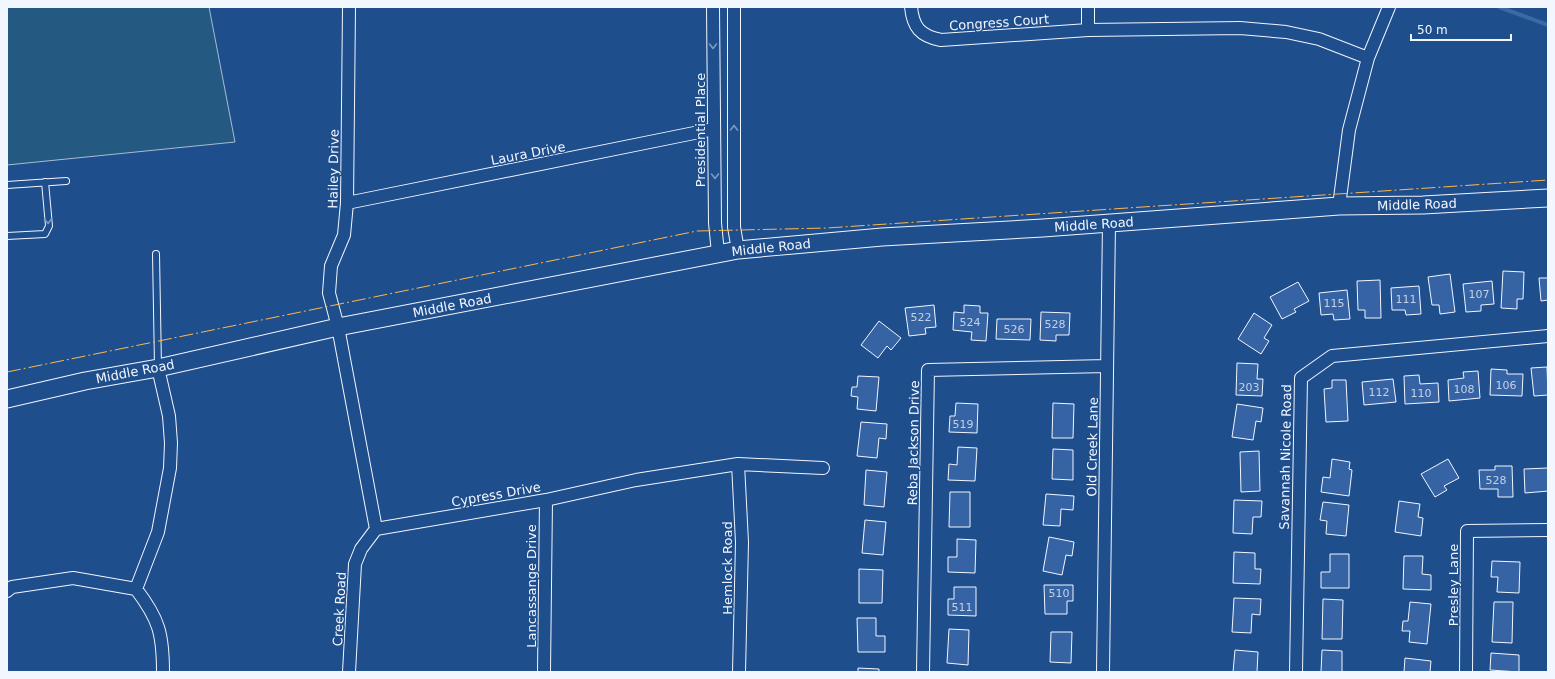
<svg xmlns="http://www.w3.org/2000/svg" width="1555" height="679" viewBox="0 0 1555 679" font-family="'DejaVu Sans',sans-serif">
  <rect width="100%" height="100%" fill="#1f4e8c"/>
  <path fill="#245a82" stroke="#a8bbd7" d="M 7,7 L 209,7 L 235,142 L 7,165 Z"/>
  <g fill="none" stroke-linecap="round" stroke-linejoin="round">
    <path stroke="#3b69a3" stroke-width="4" d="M 1499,7 L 1548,25"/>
  </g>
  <path fill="#3563a3" stroke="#f2f6ff" d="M 1503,271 L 1524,272 L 1523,299 L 1517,299 L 1517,309 L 1501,308 Z
    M 1450,274 L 1455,312 L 1440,314 L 1439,305 L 1432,305 L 1428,277 Z
    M 1539,278 L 1548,278 L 1548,300 L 1541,301 Z
    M 1380,280 L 1381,318 L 1365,318 L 1365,310 L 1358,310 L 1357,281 Z
    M 1492,281 L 1494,304 L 1481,305 L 1481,311 L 1466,312 L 1463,284 Z
    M 1298,282 L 1309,301 L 1294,309 L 1296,312 L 1282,319 L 1270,297 Z
    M 1419,286 L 1421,314 L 1406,315 L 1405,310 L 1392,310 L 1391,288 Z
    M 1347,290 L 1350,319 L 1334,320 L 1333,314 L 1321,315 L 1319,293 Z
    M 934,305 L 936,327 L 925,328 L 926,334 L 909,336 L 905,308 Z
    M 964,305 L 980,306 L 980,313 L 988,313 L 986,341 L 971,340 L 972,332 L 953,330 L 954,312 L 964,313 Z
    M 1041,312 L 1070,313 L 1069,335 L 1056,335 L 1056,341 L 1040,340 Z
    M 1254,313 L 1272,325 L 1264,338 L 1269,341 L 1261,354 L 1238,339 Z
    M 997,319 L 1031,319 L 1030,340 L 996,339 Z
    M 879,321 L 901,338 L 891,350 L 887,346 L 878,358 L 861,345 Z
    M 1237,363 L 1258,364 L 1257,379 L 1263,379 L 1262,396 L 1236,395 Z
    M 1547,367 L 1548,395 L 1534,396 L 1531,368 Z
    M 1491,369 L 1507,370 L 1507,374 L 1523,374 L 1522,396 L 1490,395 Z
    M 1478,371 L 1480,398 L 1449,401 L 1448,380 L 1464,378 L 1463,372 Z
    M 1419,375 L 1420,384 L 1438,383 L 1439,402 L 1405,404 L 1404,376 Z
    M 858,376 L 879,377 L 876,411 L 857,409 L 858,397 L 851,396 L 852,387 L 857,387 Z
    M 1393,379 L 1396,402 L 1364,405 L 1362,382 Z
    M 1332,380 L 1346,380 L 1348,421 L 1326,422 L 1324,389 L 1332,388 Z
    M 956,403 L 978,404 L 977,433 L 949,432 L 950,416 L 955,416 Z
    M 1053,403 L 1074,404 L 1073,438 L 1052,438 Z
    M 1237,404 L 1263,408 L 1261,422 L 1256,421 L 1253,440 L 1232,437 Z
    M 861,422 L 887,424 L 886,439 L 879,438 L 877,458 L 857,456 Z
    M 958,447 L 977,448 L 975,481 L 948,480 L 949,464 L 957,465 Z
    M 1053,449 L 1073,450 L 1073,480 L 1052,479 Z
    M 1259,451 L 1260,491 L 1241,492 L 1240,452 Z
    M 1332,459 L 1350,462 L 1349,469 L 1352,470 L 1349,496 L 1321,492 L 1323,477 L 1330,478 Z
    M 1448,459 L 1459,478 L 1444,486 L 1447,490 L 1435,497 L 1421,474 Z
    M 1495,466 L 1512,466 L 1513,497 L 1498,497 L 1498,489 L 1480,489 L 1479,470 L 1495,470 Z
    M 1548,468 L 1548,491 L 1525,493 L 1524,469 Z
    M 866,470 L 887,472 L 884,507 L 864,505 Z
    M 950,492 L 970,492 L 970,527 L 949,527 Z
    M 1046,494 L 1074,496 L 1073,510 L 1061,509 L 1060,526 L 1043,525 Z
    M 1234,500 L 1262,501 L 1261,517 L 1253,517 L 1252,534 L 1233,533 Z
    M 1399,501 L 1420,504 L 1418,517 L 1423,518 L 1421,536 L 1395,532 Z
    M 1323,502 L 1349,505 L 1346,536 L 1326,534 L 1327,521 L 1320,520 Z
    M 865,520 L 886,522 L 883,555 L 862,553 Z
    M 1049,537 L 1074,542 L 1072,556 L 1066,555 L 1062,575 L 1043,571 Z
    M 957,539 L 976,540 L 975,573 L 948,572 L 948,557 L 957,557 Z
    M 1234,552 L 1255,553 L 1255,569 L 1261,569 L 1260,584 L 1233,583 Z
    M 1330,554 L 1349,554 L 1349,588 L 1321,588 L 1321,572 L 1330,572 Z
    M 1404,556 L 1423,556 L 1422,574 L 1431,575 L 1431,590 L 1403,589 Z
    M 1492,561 L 1520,562 L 1519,593 L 1497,592 L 1498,577 L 1491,577 Z
    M 859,569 L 883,570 L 882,603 L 859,603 Z
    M 1044,585 L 1073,585 L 1073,601 L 1067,601 L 1067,614 L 1045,614 Z
    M 954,587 L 976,587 L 976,616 L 948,615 L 948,599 L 954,599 Z
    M 1234,598 L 1261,599 L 1260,615 L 1252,614 L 1251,633 L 1232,632 Z
    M 1323,599 L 1343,600 L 1342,639 L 1322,639 Z
    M 1410,602 L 1431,604 L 1427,644 L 1409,642 L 1410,631 L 1402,631 L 1403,621 L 1408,621 Z
    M 1494,602 L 1513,602 L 1512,643 L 1492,642 Z
    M 857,618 L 876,618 L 876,636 L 885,636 L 885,652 L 858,652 Z
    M 949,629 L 969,630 L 968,665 L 947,663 Z
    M 1051,632 L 1072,632 L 1071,663 L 1050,662 Z
    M 1235,650 L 1258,652 L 1257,672 L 1233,672 Z
    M 1322,650 L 1342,651 L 1342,672 L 1321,672 Z
    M 1491,653 L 1519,655 L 1519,672 L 1490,670 Z
    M 1405,658 L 1431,661 L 1430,672 L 1404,672 Z
    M 858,668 L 879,669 L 879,672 L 858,672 Z"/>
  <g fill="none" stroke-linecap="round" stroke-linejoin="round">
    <defs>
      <path id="service" d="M 7,185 L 66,181
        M 7,236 L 45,234 L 49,226 L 45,182
        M 156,254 L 158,366"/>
      <path id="minor" d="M 349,7 L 347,203 L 344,235 L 331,266 L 329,293 L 338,327 L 376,529
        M 713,7 L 715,223 L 718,253
        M 734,7 L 734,227 L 738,250
        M 911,7 C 913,27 920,36 941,40 L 1088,30 L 1240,28 L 1286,32 L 1319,39 L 1368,58
        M 1088,30 L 1088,7
        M 347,203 L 714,129
        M 1339,206 L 1349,130 L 1368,58 L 1389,7
        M 158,368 L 169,416 L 171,443 L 170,468 L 158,532 L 136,589 C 159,619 163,634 163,672
        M 738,464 L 742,542 L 739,672
        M 376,529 L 546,500 L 636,480 L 738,464 L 823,468
        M 7,591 L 12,587 L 73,578 L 136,589
        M 349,672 L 355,564 L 361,549 L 376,529
        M 544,672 L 546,500
        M 923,672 L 928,370 L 1107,366
        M 1103,672 L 1109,223
        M 1296,672 L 1301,378 L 1332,356 L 1548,336
        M 1466,672 L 1467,531 L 1548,530"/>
      <path id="secondary" d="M 7,399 L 85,381 L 158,368 L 338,327 L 738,250 L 882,237 L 1043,228 L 1339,206 L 1423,205 L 1548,198"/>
    </defs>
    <use href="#service" stroke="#f2f6ff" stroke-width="8"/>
    <use href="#minor" stroke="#f2f6ff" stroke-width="14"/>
    <use href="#secondary" stroke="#f2f6ff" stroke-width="19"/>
    <use href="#service" stroke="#1f4e8c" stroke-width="6"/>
    <use href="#minor" stroke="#1f4e8c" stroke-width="12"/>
    <use href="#secondary" stroke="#1f4e8c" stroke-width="17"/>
    <path stroke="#ffb74d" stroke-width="1" stroke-dasharray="14 3 2 3" stroke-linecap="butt" d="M 7,372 L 697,231 L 827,228 L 1548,180"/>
  </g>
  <defs><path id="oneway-chevron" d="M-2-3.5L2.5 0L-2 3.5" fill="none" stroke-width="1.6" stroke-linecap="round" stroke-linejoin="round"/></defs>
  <g stroke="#7e9ac0">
    <use href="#oneway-chevron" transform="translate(713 46) rotate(90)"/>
    <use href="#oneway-chevron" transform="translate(734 128) rotate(-90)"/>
    <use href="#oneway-chevron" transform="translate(715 176) rotate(89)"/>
    <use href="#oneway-chevron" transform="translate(48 221) rotate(89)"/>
  </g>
  <g text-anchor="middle" stroke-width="3" stroke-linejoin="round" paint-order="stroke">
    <g font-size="11" fill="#c3d1e8">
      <text x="1479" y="298">107</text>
      <text x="1406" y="303">111</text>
      <text x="1334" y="307">115</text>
      <text x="921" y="321">522</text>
      <text x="970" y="326">524</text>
      <text x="1055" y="328">528</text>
      <text x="1014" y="333">526</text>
      <text x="1506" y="389">106</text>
      <text x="1249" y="391">203</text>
      <text x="1464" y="393">108</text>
      <text x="1379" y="396">112</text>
      <text x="1421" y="397">110</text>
      <text x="963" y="428">519</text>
      <text x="1496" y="484">528</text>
      <text x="1059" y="597">510</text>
      <text x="962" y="611">511</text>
    </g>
    <g font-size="13" fill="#f2f6ff" stroke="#1f4e8c">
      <text transform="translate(999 22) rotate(-4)" y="5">Congress Court</text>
      <text transform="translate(700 130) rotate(-90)" y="5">Presidential Place</text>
      <text transform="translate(528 153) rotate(-11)" y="5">Laura Drive</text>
      <text transform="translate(333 169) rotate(-89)" y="5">Hailey Drive</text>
      <text transform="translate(1417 204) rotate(-2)" y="5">Middle Road</text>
      <text transform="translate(1094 224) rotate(-4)" y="5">Middle Road</text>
      <text transform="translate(771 247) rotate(-6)" y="5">Middle Road</text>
      <text transform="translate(452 305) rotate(-11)" y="5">Middle Road</text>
      <text transform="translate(135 371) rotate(-11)" y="5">Middle Road</text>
      <text transform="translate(913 443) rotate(-89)" y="5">Reba Jackson Drive</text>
      <text transform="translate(1092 447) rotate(-89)" y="5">Old Creek Lane</text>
      <text transform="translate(1285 457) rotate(-89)" y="5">Savannah Nicole Road</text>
      <text transform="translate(496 494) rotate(-10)" y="5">Cypress Drive</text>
      <text transform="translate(727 568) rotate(-90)" y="5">Hemlock Road</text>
      <text transform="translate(1453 585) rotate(-90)" y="5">Presley Lane</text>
      <text transform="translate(531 586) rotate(-90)" y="5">Lancassange Drive</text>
      <text transform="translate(339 609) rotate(-87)" y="5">Creek Road</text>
    </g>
  </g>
  <rect width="1555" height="679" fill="none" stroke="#f2f6ff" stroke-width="16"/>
  <path d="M1411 34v6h100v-6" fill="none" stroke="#f2f6ff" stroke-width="2"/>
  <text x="1417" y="34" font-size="12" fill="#f2f6ff" stroke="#1f4e8c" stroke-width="3" paint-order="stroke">50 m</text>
</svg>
